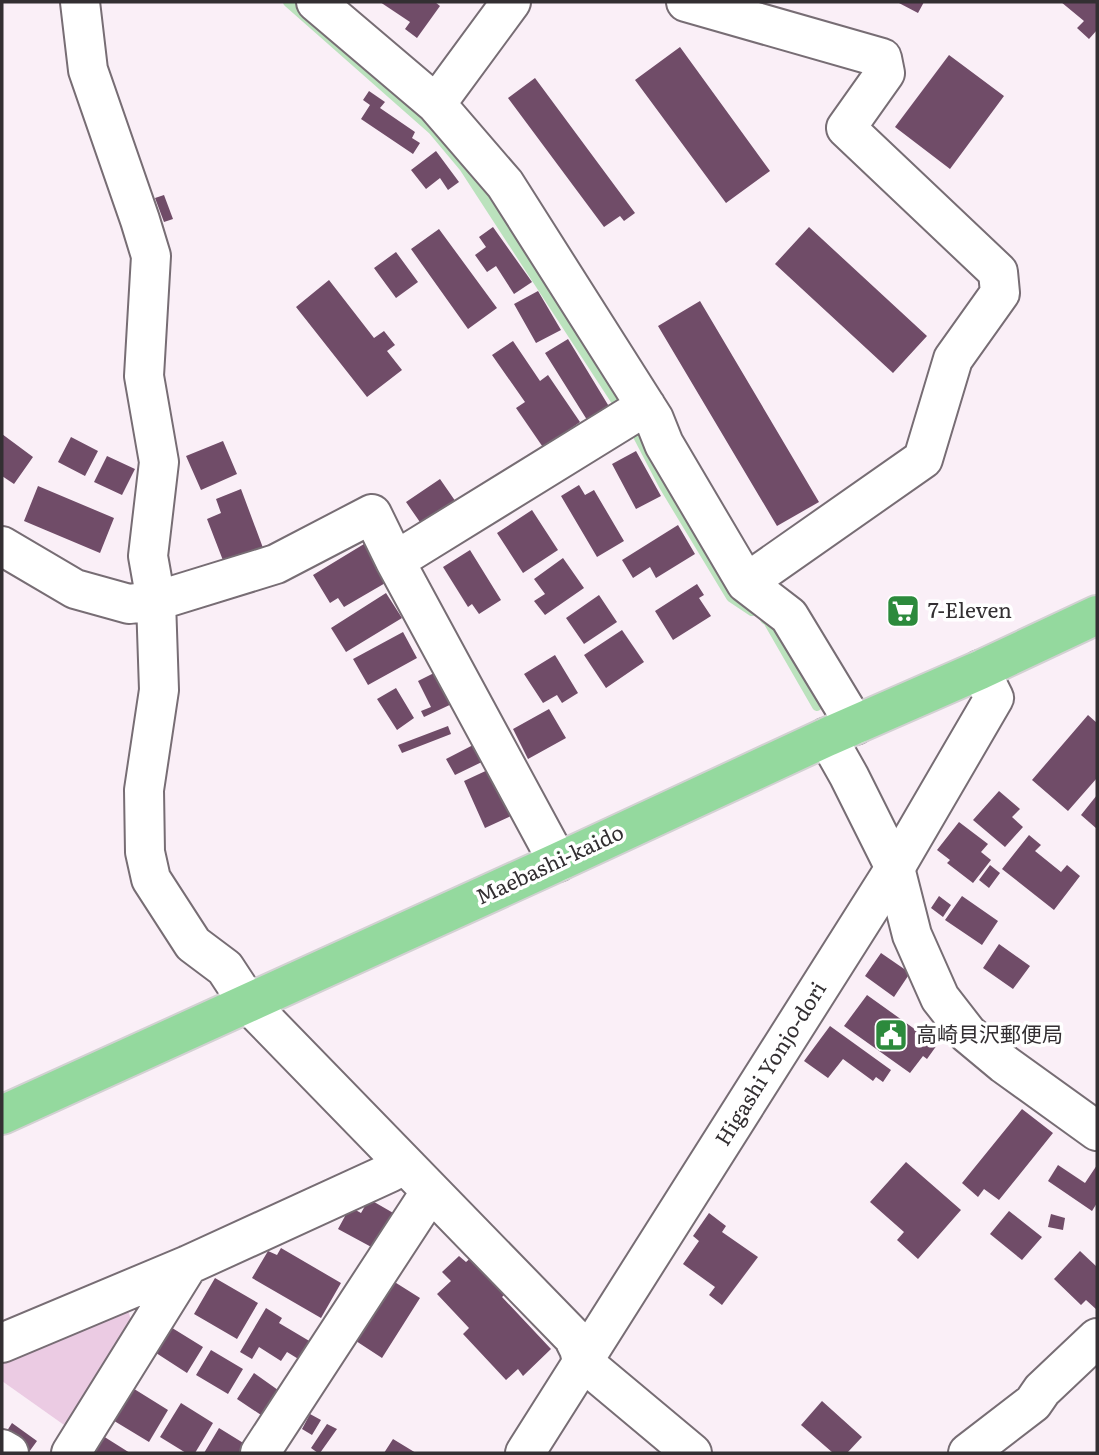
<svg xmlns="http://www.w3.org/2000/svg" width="1099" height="1455" viewBox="0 0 1099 1455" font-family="Literata,'Noto Sans JP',serif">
  <rect width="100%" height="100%" fill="#faeff7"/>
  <path fill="#ebcbe3" d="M 119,1307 L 129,1313 L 134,1333 L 74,1432 L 2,1381 L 2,1360 Z"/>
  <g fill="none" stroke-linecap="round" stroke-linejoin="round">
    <path stroke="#bbe2bd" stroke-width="10" d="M 288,2 L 433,130 L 464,167 L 622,410
      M 630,423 L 638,436 L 664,486 L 731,597 L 752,611
      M 765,619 L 768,621 L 817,706"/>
  </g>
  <path fill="#704c68" d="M 380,2 L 435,2 L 440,6 L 417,38 L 405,29 L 410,22 Z
    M 897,2 L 924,2 L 918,13 Z
    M 1061,2 L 1097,2 L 1097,30 L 1089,39 L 1077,28 L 1084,21 Z
    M 680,47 L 770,171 L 726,203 L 635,80 Z
    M 949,55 L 1004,96 L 950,169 L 895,127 Z
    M 535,78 L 635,213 L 624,221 L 620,216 L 604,227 L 508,98 Z
    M 369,91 L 385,102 L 380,108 L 415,132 L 412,138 L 420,143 L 413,154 L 361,119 L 370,105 L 363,100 Z
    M 436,151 L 459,182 L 448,190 L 440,178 L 426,189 L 411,170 Z
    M 164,195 L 173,219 L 164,222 L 155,198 Z
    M 493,227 L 532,282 L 514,294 L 496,266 L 487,272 L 475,255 L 486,247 L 479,237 Z
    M 809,227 L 927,336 L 893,373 L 775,264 Z
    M 439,229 L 497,308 L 468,329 L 411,249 Z
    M 396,252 L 418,282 L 396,298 L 374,268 Z
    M 329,280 L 374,338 L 384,331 L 395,345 L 387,351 L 402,370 L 367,397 L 296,307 Z
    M 538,291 L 561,330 L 536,343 L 514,304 Z
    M 700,301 L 819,502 L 777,526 L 658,326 Z
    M 568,339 L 616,418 L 594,431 L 545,353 Z
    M 513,341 L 540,381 L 548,375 L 580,422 L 566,432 L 571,441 L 549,456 L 516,408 L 525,402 L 492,355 Z
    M 2,434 L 33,457 L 14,484 L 2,476 Z
    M 71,437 L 98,451 L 85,476 L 58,462 Z
    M 223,441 L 237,474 L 201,490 L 186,456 Z
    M 636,451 L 661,496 L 636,509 L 612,464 Z
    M 107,456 L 135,469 L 122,495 L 94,482 Z
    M 440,479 L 465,515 L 431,538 L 406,502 Z
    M 579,485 L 585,495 L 594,490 L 624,541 L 597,557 L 561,496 Z
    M 38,486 L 114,518 L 100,553 L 24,521 Z
    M 241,489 L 269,564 L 224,563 L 207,519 L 221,513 L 216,499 Z
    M 532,510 L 558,550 L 523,573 L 497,533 Z
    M 678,525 L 695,554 L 656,578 L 650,567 L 633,578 L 622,560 Z
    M 364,544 L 387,582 L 344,607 L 338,598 L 330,603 L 313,575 Z
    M 470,550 L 501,600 L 479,614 L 472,604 L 468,607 L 443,567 Z
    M 563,558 L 584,588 L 545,615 L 534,601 L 545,594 L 534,579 Z
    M 697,584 L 704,595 L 699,598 L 711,616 L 673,640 L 655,611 Z
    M 386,593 L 402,618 L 346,652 L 331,628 Z
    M 599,595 L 617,622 L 584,644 L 566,618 Z
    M 622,630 L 644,662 L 606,688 L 584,655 Z
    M 403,632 L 417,658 L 368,685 L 353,659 Z
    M 555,655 L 578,693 L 562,703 L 557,695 L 543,703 L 524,674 Z
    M 440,670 L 456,702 L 424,717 L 421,711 L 431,707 L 418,681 Z
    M 396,688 L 414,718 L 397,730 L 377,699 Z
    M 549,709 L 566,738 L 528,759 L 513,729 Z
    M 1088,715 L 1097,723 L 1097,778 L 1068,811 L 1032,780 Z
    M 448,726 L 451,734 L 402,753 L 398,745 Z
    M 477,743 L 486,760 L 455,775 L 446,759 Z
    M 492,768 L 513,815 L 485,828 L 464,781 Z
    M 999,791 L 1020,809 L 1012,817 L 1023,827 L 1005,847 L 973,820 Z
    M 1097,795 L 1097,829 L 1081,815 Z
    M 959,822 L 988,844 L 981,852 L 991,860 L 973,883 L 947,863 L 950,860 L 937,850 Z
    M 1029,835 L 1041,845 L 1035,851 L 1061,872 L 1067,865 L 1080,876 L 1054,910 L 1002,869 Z
    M 990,865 L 1000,873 L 989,888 L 979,880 Z
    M 939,896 L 951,905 L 943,917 L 931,908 Z
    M 962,896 L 998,921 L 982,945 L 945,920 Z
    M 999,944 L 1030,966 L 1013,989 L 983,968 Z
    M 881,953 L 910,973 L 894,997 L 865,976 Z
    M 867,995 L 937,1045 L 927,1059 L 923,1056 L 910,1073 L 844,1026 Z
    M 830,1026 L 891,1070 L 883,1082 L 876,1077 L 873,1081 L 843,1059 L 828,1078 L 804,1061 Z
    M 1022,1109 L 1053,1133 L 999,1200 L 984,1189 L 978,1197 L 962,1183 Z
    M 906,1162 L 961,1210 L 918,1259 L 897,1240 L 904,1232 L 870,1202 Z
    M 1058,1165 L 1085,1183 L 1097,1165 L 1097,1203 L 1092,1211 L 1048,1181 Z
    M 369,1199 L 395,1214 L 375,1249 L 338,1229 L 350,1207 L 361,1213 Z
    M 1009,1211 L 1042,1237 L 1022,1260 L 990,1234 Z
    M 709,1213 L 726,1226 L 722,1232 L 758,1257 L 722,1305 L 709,1295 L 715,1287 L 683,1264 L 699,1241 L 693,1236 Z
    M 1051,1214 L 1065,1218 L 1063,1230 L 1048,1227 Z
    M 281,1248 L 341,1283 L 321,1318 L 252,1278 L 268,1251 L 277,1255 Z
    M 1080,1251 L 1097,1267 L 1097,1310 L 1086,1300 L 1081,1305 L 1054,1279 Z
    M 459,1256 L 466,1262 L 473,1256 L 507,1292 L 502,1297 L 551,1349 L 523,1376 L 518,1369 L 506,1380 L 463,1334 L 469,1328 L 437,1294 L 451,1281 L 442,1272 Z
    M 215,1278 L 258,1303 L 237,1339 L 194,1314 Z
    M 393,1281 L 420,1298 L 382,1358 L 356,1341 Z
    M 266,1308 L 282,1318 L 279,1323 L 311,1342 L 300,1360 L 287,1352 L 281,1361 L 259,1347 L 252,1359 L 240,1352 Z
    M 169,1326 L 203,1347 L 187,1373 L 153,1351 Z
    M 211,1350 L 243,1369 L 228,1394 L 196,1375 Z
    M 254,1373 L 285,1395 L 273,1414 L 265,1408 L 261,1415 L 237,1399 Z
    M 131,1387 L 168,1410 L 149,1442 L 111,1419 Z
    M 822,1401 L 862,1437 L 847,1453 L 833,1453 L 801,1425 Z
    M 181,1403 L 213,1423 L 195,1453 L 186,1453 L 160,1437 Z
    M 310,1414 L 321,1420 L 312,1435 L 302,1429 Z
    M 12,1423 L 37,1441 L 29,1452 L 5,1434 Z
    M 327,1424 L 337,1429 L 320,1453 L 318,1453 L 311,1448 Z
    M 219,1428 L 253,1449 L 251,1453 L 204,1453 Z
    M 103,1436 L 130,1453 L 92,1453 Z
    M 393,1439 L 416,1453 L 384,1453 Z"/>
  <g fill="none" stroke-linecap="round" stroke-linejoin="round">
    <defs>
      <path id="minor" d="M 80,2 L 88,70 L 140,220 L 151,256 L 144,376 L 159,462 L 148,556 L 156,601 L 159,690 L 144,790 L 145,852 L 151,879 L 193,944 L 225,968 L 248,1003 L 573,1337 L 579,1349 L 582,1361 L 692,1453
        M 316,2 L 436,104 L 505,184 L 654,419 L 664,444 L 746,583 L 789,616 L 855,725
        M 686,2 L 882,58 L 885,73 L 846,128 L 998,272 L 1000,293 L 953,359 L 923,459 L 746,583
        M 436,104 L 511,2
        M 2,546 L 75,589 L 129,604 L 156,601 L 276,564 L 372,514 L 395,561 L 558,862
        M 395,561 L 646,406
        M 827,737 L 849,776 L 895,868 L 912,935 L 940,998 L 968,1034 L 1004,1064 L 1097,1131
        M 2,1343 L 188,1265 L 389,1173 L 404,1165
        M 2,1449 L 9,1453
        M 71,1453 L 188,1265
        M 260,1453 L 431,1191
        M 968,1453 L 1033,1403 L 1042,1390 L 1097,1338"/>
      <path id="tertiary" d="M 525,1453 L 895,868 L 994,698 L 980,670"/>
      <path id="primary" d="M 2,1115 L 558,862 L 827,737 L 980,670 L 1097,615"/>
    </defs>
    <use href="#minor" stroke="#776d74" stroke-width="42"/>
    <use href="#tertiary" stroke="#776d74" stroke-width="42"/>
    <use href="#primary" stroke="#d2d1d2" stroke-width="42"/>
    <use href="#minor" stroke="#fff" stroke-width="38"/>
    <use href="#tertiary" stroke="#fff" stroke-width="38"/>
    <use href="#primary" stroke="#94d99e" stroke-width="38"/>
  </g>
  <defs>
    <symbol id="supermarket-square" viewBox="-11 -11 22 22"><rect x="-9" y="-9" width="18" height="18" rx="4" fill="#2c8a3c" stroke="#fff"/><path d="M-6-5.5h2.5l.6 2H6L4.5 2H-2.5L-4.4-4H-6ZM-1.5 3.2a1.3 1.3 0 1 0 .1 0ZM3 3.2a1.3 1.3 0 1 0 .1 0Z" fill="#fff"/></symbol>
    <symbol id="civic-square" viewBox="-11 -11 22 22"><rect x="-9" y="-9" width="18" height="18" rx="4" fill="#2c8a3c" stroke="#fff"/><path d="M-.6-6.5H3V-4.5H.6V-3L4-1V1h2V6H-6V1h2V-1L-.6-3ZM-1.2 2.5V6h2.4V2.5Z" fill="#fff"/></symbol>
  </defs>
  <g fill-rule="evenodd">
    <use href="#supermarket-square" x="884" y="592" width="38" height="38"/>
    <use href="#civic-square" x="872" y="1016" width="38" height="38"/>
  </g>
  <g text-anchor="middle" stroke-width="7" stroke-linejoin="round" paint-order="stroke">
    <g font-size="21" fill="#332f32" stroke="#fff" text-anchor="start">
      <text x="928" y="618">7-Eleven</text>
      <text x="916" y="1042">高崎貝沢郵便局</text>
    </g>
    <g font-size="21" fill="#332f32" stroke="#fff">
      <text transform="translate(550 865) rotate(-25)" y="7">Maebashi-kaido</text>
      <text transform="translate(771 1064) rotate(-58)" y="7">Higashi Yonjo-dori</text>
    </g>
  </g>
  <rect width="1099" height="1455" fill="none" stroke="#332f32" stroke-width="7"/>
</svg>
